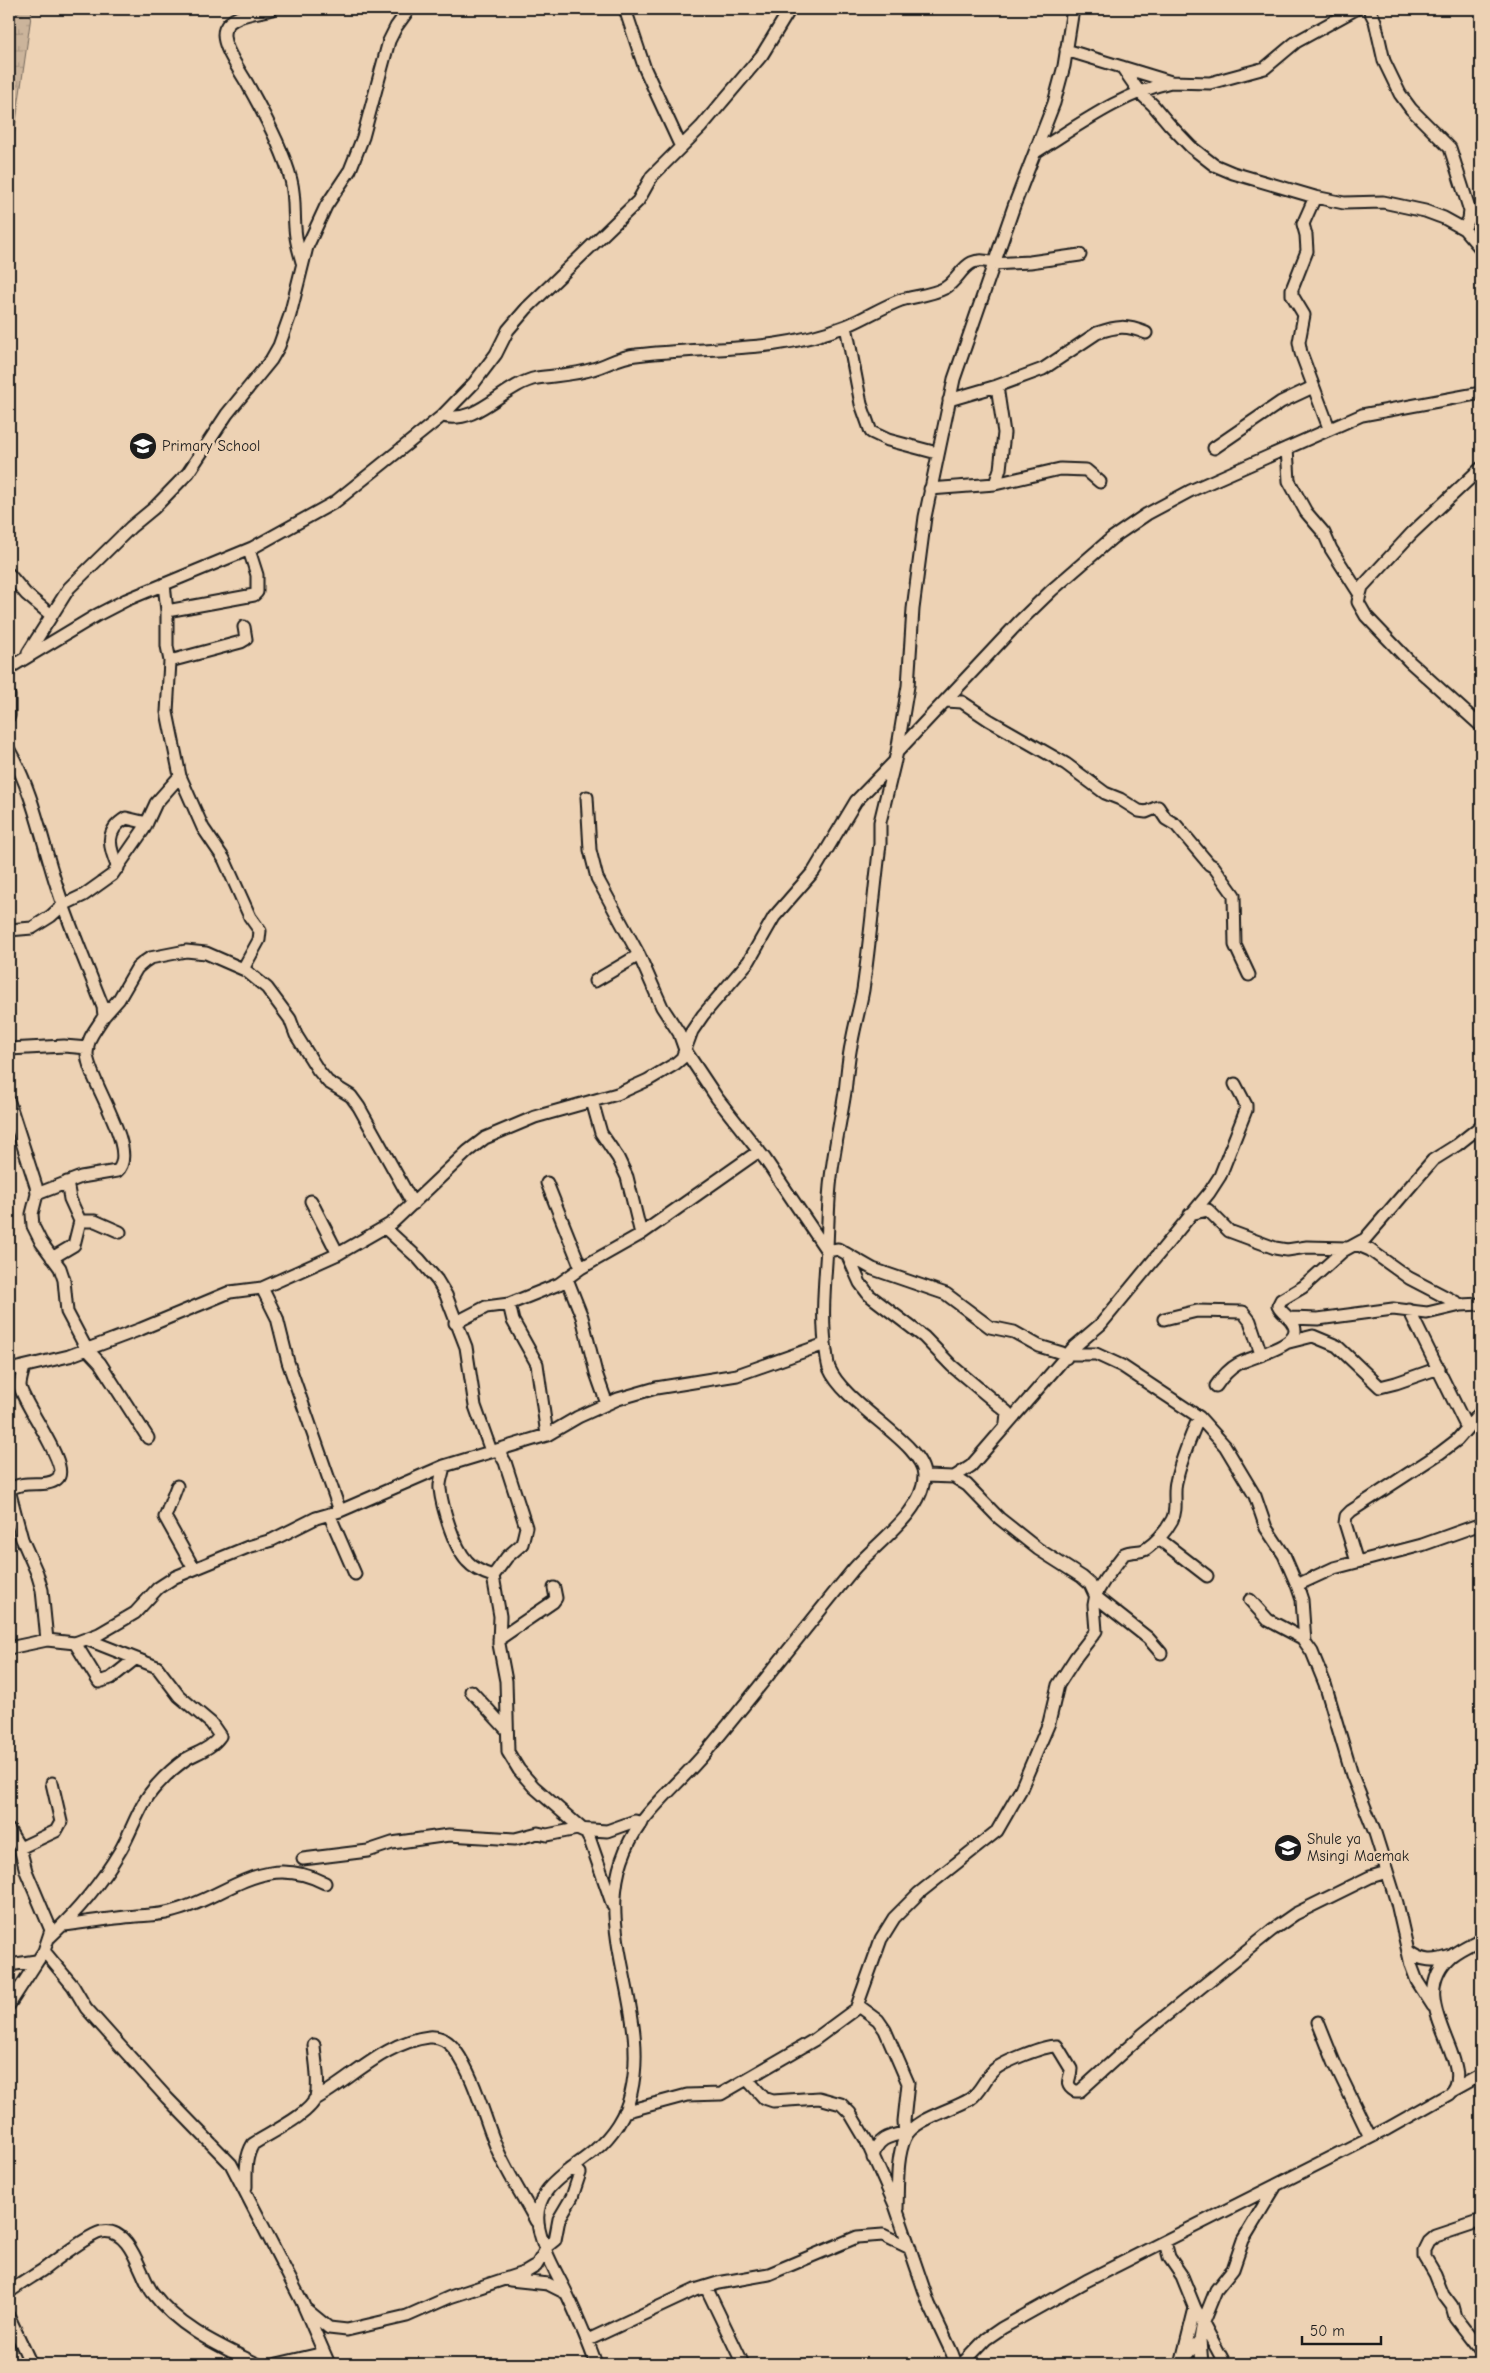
<svg xmlns="http://www.w3.org/2000/svg" width="1490" height="2373" viewBox="0 0 1490 2373" font-family="'Comic Neue',sans-serif">
  <defs>
    <pattern id="wetland-marsh" width="20" height="14" patternUnits="userSpaceOnUse" patternTransform="scale(1.25)"><rect width="20" height="14" fill="#cbb49b"/><path d="M1 5h8M5 5V1M11 12h8M15 12V8" fill="none" stroke="#ae9a85"/></pattern>
  </defs>
  <rect width="100%" height="100%" fill="#edd2b4"/>
  <filter id="ink" filterUnits="userSpaceOnUse"><feTurbulence type="fractalNoise" baseFrequency=".02" numOctaves="2"/><feDisplacementMap in="SourceGraphic" scale="10" xChannelSelector="R" yChannelSelector="G"/><feConvolveMatrix kernelMatrix="1 2 1 2 8 2 1 2 1" color-interpolation-filters="sRGB"/></filter>
  <g filter="url(#ink)">
    <path fill="url(#wetland-marsh)" stroke="#74685c" d="M 9,9 L 32,9 L 9,171 Z"/>
    <g fill="none" stroke-linecap="round" stroke-linejoin="round">
      <defs>
        <path id="minor" d="M 272,9 C 258,13 231,14 225,29 C 219,44 242,73 249,87 C 263,112 284,152 291,180 C 296,199 293,218 296,237 C 297,245 300,254 302,262
          M 625,9 L 645,69 L 681,147
          M 1369,9 L 1375,21 L 1384,61 L 1400,94 L 1411,109 L 1450,148 L 1470,211 L 1469,219 L 1464,229
          M 1066,50 L 1171,82 L 1210,83 L 1265,68 L 1296,42 L 1356,9
          M 1122,67 L 1140,93 L 1153,105 L 1169,124 L 1191,147 L 1214,165 L 1233,173 L 1315,197 L 1344,203 L 1383,202 L 1425,211 L 1444,218 L 1464,229 L 1481,249
          M 1037,151 C 1079,125 1123,93 1171,82
          M 1315,197 L 1303,224 L 1306,235 L 1307,251 L 1292,289 L 1292,295 L 1304,315 L 1299,342 L 1301,353 L 1329,428
          M 993,264 L 1030,262 L 1080,255
          M 846,326 L 861,404 L 871,432 L 888,440 L 937,453
          M 949,400 L 997,386 L 1043,369 L 1097,333 C 1117,326 1126,325 1146,333
          M 442,416 C 479,425 502,385 537,378 C 556,375 575,375 593,369 C 607,365 621,356 636,355 C 710,346 774,354 846,326 C 864,319 882,307 901,300 C 915,296 932,295 945,288 C 963,277 964,253 994,263
          M 1214,448 L 1281,402 L 1313,387
          M 1287,448 L 1289,481 L 1306,512 L 1324,533 L 1331,549 L 1359,593
          M 1481,468 L 1412,533 L 1362,587 L 1358,602 L 1366,616 L 1410,662 L 1481,726
          M 995,484 L 1000,469 L 1004,433 L 997,386
          M 930,489 L 995,484 L 1060,469 L 1086,470 L 1100,482
          M 9,574 L 26,594 L 51,615
          M 164,584 L 167,611 L 167,646 L 170,661 L 167,712 L 180,776 L 203,828 L 224,859 L 250,917 L 260,931 L 259,940 L 243,969
          M 167,611 L 254,595 L 257,592 L 257,575 L 249,550
          M 28,653 L 69,588 L 131,527 L 154,508 L 188,473 L 227,414 L 271,360 L 279,346 L 290,315 L 307,247 L 326,206 L 350,170 L 363,137 L 389,41 L 396,27 L 409,9
          M 170,661 L 241,642 L 246,639 L 244,627
          M 9,668 L 97,615 L 126,600 L 252,548 L 335,502 L 442,416 L 474,383 L 496,354 L 508,330 L 527,308 L 638,201 L 652,176 L 701,127 L 762,55 L 790,9
          M 9,695 L 9,716
          M 946,701 L 962,702 L 989,720 L 1066,764 L 1105,793 L 1120,799 L 1139,811 L 1146,812 L 1158,807 L 1166,819 L 1176,825 L 1209,864 L 1214,867 L 1234,895 L 1235,945 L 1249,975
          M 9,750 C 34,793 42,843 58,890 C 71,930 88,968 103,1007 L 104,1016 C 96,1030 87,1037 87,1054 C 88,1080 140,1151 117,1171 L 81,1177 L 37,1194
          M 898,751 L 1019,622 L 1052,590 L 1112,538 L 1147,514 L 1190,491 L 1362,415 L 1481,393
          M 587,797 L 590,850 L 597,878 L 639,955 L 662,1007 L 679,1033 L 685,1050 L 717,1098 L 765,1159 L 827,1251 L 838,1249 L 873,1269 L 946,1294 L 990,1327 L 1014,1332 L 1039,1346 L 1062,1353 L 1066,1358
          M 118,868 C 109,847 104,831 126,818 L 147,823
          M 9,930 L 32,928 L 51,916 L 63,905 L 84,895 L 112,875 L 144,829 L 156,803 L 180,776
          M 595,981 L 639,955
          M 104,1016 L 119,999 L 137,968 L 144,962 L 150,958 L 186,951 L 206,953 L 245,970 L 267,988 L 290,1019 L 296,1035 L 318,1070 L 328,1082 L 351,1096 L 359,1107 L 413,1204
          M 9,1049 L 64,1046 L 88,1048
          M 592,1101 L 601,1133 L 618,1158 L 627,1177 L 641,1234
          M 9,1102 L 36,1186 L 37,1194 L 32,1214 L 33,1226 L 41,1242 L 60,1268 L 64,1280 L 67,1312 L 86,1348 L 100,1363 L 148,1438
          M 67,1182 L 70,1199 L 80,1221 L 95,1221 L 120,1232
          M 547,1183 L 581,1268
          M 311,1201 L 338,1254
          M 1190,1214 L 1208,1210 L 1229,1231 L 1275,1248 L 1287,1250 L 1307,1247 L 1347,1248
          M 385,1228 L 419,1259 L 437,1280 L 446,1295 L 466,1347 L 475,1406 L 491,1451
          M 1356,1244 L 1370,1250 L 1409,1278 L 1461,1305
          M 847,1254 L 860,1283 L 869,1295 L 924,1337 L 952,1366 L 1007,1412 L 1006,1423
          M 52,1258 L 74,1245 L 80,1221
          M 567,1279 L 582,1317 L 596,1373 L 607,1404
          M 262,1288 L 277,1318 L 288,1362 L 340,1511
          M 509,1304 L 513,1321 L 537,1364 L 547,1435
          M 1409,1310 L 1467,1428
          M 1290,1318 L 1318,1319 L 1393,1309 L 1427,1313 L 1461,1305 L 1481,1304
          M 1164,1319 L 1197,1311 L 1243,1312 L 1250,1321 L 1261,1354
          M 455,1323 L 486,1307 L 509,1304 L 559,1284 L 581,1268 L 641,1234 L 759,1151
          M 1289,1342 L 1313,1336 L 1337,1346 L 1380,1387 L 1396,1383 L 1439,1368
          M 1069,1354 L 1096,1354 L 1122,1366 L 1199,1417 L 1225,1446 L 1255,1496 L 1266,1528 L 1284,1555 L 1297,1585 L 1302,1600 L 1305,1642
          M 24,1367 C 23,1372 20,1380 20,1386 C 22,1403 72,1467 57,1479 C 45,1489 25,1478 9,1490 L 22,1539 L 37,1573 L 42,1590 L 47,1640
          M 9,1370 L 69,1356 L 141,1329 L 230,1292 L 262,1288 L 338,1254 L 392,1223 L 468,1151 L 485,1138 L 535,1117 L 617,1094 L 648,1080 L 675,1064 L 682,1058 L 692,1031 L 703,1015 L 749,961 L 774,917 L 814,871 L 856,801 L 895,761
          M 1216,1386 C 1222,1377 1229,1369 1238,1364 C 1250,1357 1296,1347 1295,1330 C 1294,1318 1282,1315 1278,1306 L 1281,1300 L 1303,1287 L 1343,1251 L 1365,1239 L 1433,1160 L 1457,1145 L 1481,1126
          M 444,1466 C 443,1473 439,1482 440,1489 C 442,1507 454,1547 467,1561 C 474,1569 483,1573 493,1576
          M 925,1476 L 954,1477 L 971,1466 L 1074,1347 L 1101,1324 L 1209,1193 L 1220,1176 L 1246,1110 L 1246,1105 L 1235,1084
          M 954,1477 L 967,1485 L 999,1518 L 1038,1549 L 1082,1577 L 1090,1584 L 1096,1597 L 1148,1638 L 1161,1653
          M 177,1486 L 165,1517 L 194,1569
          M 329,1514 L 355,1574
          M 1157,1540 L 1163,1542 L 1207,1576
          M 1357,1562 L 1345,1523 L 1346,1516 L 1351,1511 L 1440,1453 L 1457,1440 L 1481,1412
          M 493,1576 L 500,1616 L 499,1644 L 506,1681 L 508,1752 L 519,1770 L 534,1787 L 582,1829
          M 493,1576 L 507,1557 L 522,1544 L 526,1527 L 505,1462 L 498,1450
          M 1297,1585 L 1334,1568 L 1422,1545 L 1481,1524
          M 1250,1600 L 1268,1620 L 1302,1638 L 1312,1652 L 1325,1684 L 1352,1775 L 1375,1833 L 1397,1903 L 1411,1965 L 1417,1981 L 1433,2006
          M 499,1639 L 553,1602 L 556,1598 L 554,1588
          M 75,1643 L 99,1682 L 111,1678 L 135,1659
          M 9,1648 L 47,1640 L 75,1643 L 99,1634 L 135,1613 L 158,1588 L 175,1577 L 248,1547 L 272,1540 L 316,1518 L 340,1511 L 444,1466 L 547,1435 L 578,1417 L 618,1399 L 656,1388 L 737,1375 L 825,1344
          M 471,1691 L 506,1729
          M 577,1829 L 586,1833 L 590,1840 L 613,1906
          M 9,1830 L 20,1848 L 26,1871 L 51,1930 L 44,1951 L 9,2005
          M 20,1848 L 56,1831 L 61,1822 L 52,1783
          M 303,1859 L 368,1851 L 392,1843 L 449,1835 L 515,1839 L 538,1833 L 547,1835 L 577,1829 L 607,1831 L 635,1821 L 642,1823
          M 64,1925 C 88,1922 112,1918 136,1916 C 148,1915 159,1915 170,1912 C 228,1898 261,1851 325,1883
          M 50,1937 C 78,1911 101,1883 120,1851 C 133,1829 139,1804 157,1785 C 165,1776 176,1766 186,1759 C 198,1752 211,1749 220,1736 L 211,1723 L 179,1696 L 157,1667 L 86,1639
          M 44,1951 L 73,1986 L 86,2008 L 112,2037 L 167,2098 L 231,2164 L 302,2302 L 329,2364
          M 1408,1951 C 1422,1962 1434,1962 1451,1956
          M 9,1965 L 36,1961
          M 859,2006 L 878,2020 L 885,2030 L 908,2083 L 904,2121 L 905,2137
          M 1318,2022 L 1334,2062 L 1370,2137
          M 747,2079 L 764,2098 L 773,2101 L 819,2098 L 841,2104 L 850,2113 L 866,2140 L 895,2205 L 929,2304 L 952,2353 L 956,2364
          M 1452,2091 L 1481,2075
          M 314,2100 C 352,2079 385,2042 429,2037 C 440,2036 449,2042 455,2050 C 476,2079 484,2119 498,2151 C 509,2176 524,2198 536,2221
          M 624,2112 L 687,2095 L 721,2094 L 814,2040 L 856,2009 L 881,1939 L 894,1918 L 919,1893 L 997,1831 L 1020,1791 L 1049,1723 L 1058,1685 L 1076,1657 L 1096,1631 L 1094,1605 L 1096,1594 L 1105,1579 L 1124,1554 C 1132,1550 1140,1553 1146,1549 C 1156,1542 1166,1531 1172,1520 C 1178,1509 1173,1494 1176,1482 C 1181,1459 1190,1439 1199,1417
          M 873,2158 C 876,2139 888,2136 905,2133
          M 246,2187 C 246,2172 245,2157 253,2144 C 268,2134 311,2114 316,2097 C 320,2082 315,2061 314,2045
          M 897,2209 C 898,2187 896,2158 905,2138 C 913,2119 953,2110 970,2099 C 981,2092 984,2079 994,2070 C 1003,2062 1045,2045 1057,2046 L 1071,2069 C 1071,2079 1063,2084 1075,2091 L 1080,2091 L 1143,2034 L 1272,1930 L 1295,1914 L 1370,1877 L 1387,1872
          M 1481,2221 L 1436,2236 L 1429,2242 L 1425,2250 L 1425,2257 L 1435,2274 L 1443,2294 L 1452,2306 L 1455,2317 L 1481,2351
          M 1165,2242 L 1169,2257 L 1182,2276 L 1195,2308 L 1225,2364
          M 545,2248 L 555,2240 L 559,2219 L 572,2197 L 580,2173 L 570,2169
          M 510,2280 L 548,2284 L 566,2293
          M 706,2287 L 743,2364
          M 9,2292 C 20,2284 32,2277 44,2269 C 56,2260 88,2235 101,2232 C 131,2226 140,2275 152,2292 C 179,2328 218,2345 257,2364
          M 307,2310 L 329,2328 L 347,2330 L 407,2316 L 450,2297 L 526,2272 L 536,2266 L 545,2251
          M 9,2317 L 31,2364
          M 588,2340 L 695,2290 L 718,2283 L 769,2274 L 857,2237 L 883,2235 L 910,2248
          M 1200,2340 L 1202,2364
          M 1182,2360 L 1195,2308
          M 277,2364 L 324,2353
          M 596,2364 C 588,2340 577,2316 566,2292 C 556,2272 544,2252 539,2229 C 530,2188 569,2173 595,2150 C 612,2136 626,2115 631,2093 C 653,2000 577,1912 641,1823 C 658,1800 686,1776 705,1753 C 755,1693 803,1631 852,1571 C 873,1545 924,1513 924,1476 C 925,1444 845,1406 829,1368 C 827,1362 827,1356 826,1351 C 821,1317 825,1281 827,1247 C 828,1227 828,1207 830,1186 C 833,1155 840,1124 845,1092 C 847,1075 848,1058 852,1041 C 855,1024 860,1007 863,990 C 870,942 874,892 880,844 L 880,822 L 897,752 L 908,686 L 913,609 L 925,517 L 954,379 L 1014,206 L 1054,103 L 1064,66 L 1073,9
          M 962,2364 L 986,2339 L 1002,2328 L 1086,2281 L 1387,2129 L 1449,2094 C 1481,2065 1400,2002 1451,1956 C 1460,1949 1471,1944 1481,1939
          M 1180,2364 L 1200,2340 L 1203,2322 L 1216,2290 L 1233,2269 L 1243,2240 L 1275,2187"/>
      </defs>
      <use href="#minor" stroke="#1c1c1c" stroke-width="15"/>
      <use href="#minor" stroke="#edd2b4" stroke-width="11"/>
    </g>
  </g>
  <defs>
    <symbol id="school-disc" viewBox="-11 -11 22 22"><circle r="9.5" fill="#1c1c1c" stroke="#edd2b4"/><path d="M0-5L7-2L0 1L-7-2ZM-4 1L0 2.5L4 1V4Q0 6-4 4Z" fill="#fff"/></symbol>
  </defs>
  <g fill-rule="evenodd">
    <use href="#school-disc" x="127" y="430" width="32" height="32"/>
    <use href="#school-disc" x="1272" y="1832" width="32" height="32"/>
  </g>
  <g text-anchor="middle" stroke-width="5" stroke-linejoin="round" paint-order="stroke">
    <g font-size="15" fill="#1c1c1c" stroke="#edd2b4" text-anchor="start">
      <text x="162" y="451">Primary School</text>
      <text x="1307" y="1844">Shule ya<tspan x="1307" dy="17">Msingi Maemak</tspan></text>
    </g>
  </g>
  <rect width="1490" height="2373" fill="none" stroke="#edd2b4" stroke-width="30"/>
  <rect x="15" y="15" width="1460" height="2343" fill="none" stroke="#1c1c1c" stroke-width="2" filter="url(#ink)"/>
  <path d="M1302 2336v8h79v-8" fill="none" stroke="#1c1c1c" stroke-width="2.5"/>
  <text x="1310" y="2336" font-size="15" fill="#1c1c1c" stroke="#edd2b4" stroke-width="4" paint-order="stroke">50 m</text>
</svg>
